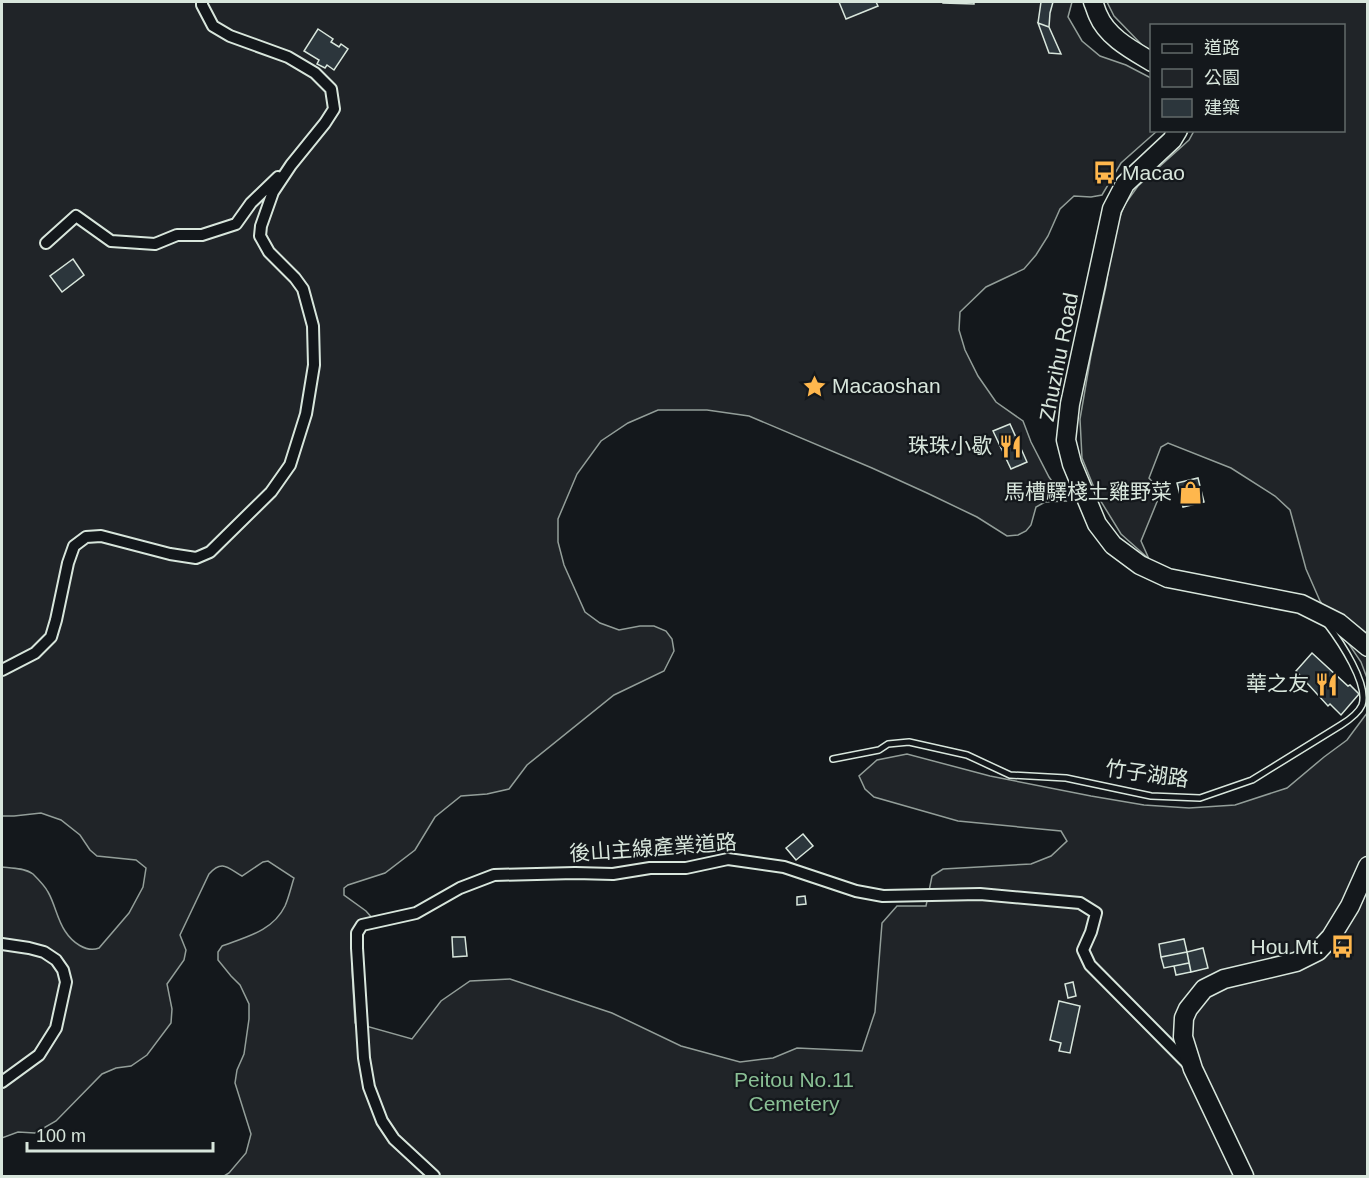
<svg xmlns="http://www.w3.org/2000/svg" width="1369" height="1178" viewBox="0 0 1369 1178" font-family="Arial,'Noto Sans TC',sans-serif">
  <rect width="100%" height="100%" fill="#14181c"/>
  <path fill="#202428" stroke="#939e99" stroke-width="1.5" d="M 2,2 L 1072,2 L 1068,17 L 1082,41 L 1100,56 L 1126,65 L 1151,78 L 1152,130 L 1157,131 L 1121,163 L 1102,195 L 1091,197 L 1074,196 L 1060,209 L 1048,236 L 1036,255 L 1024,269 L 986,287 L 960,312 L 959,330 L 965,350 L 978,376 L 996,402 L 1023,421 L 1031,442 L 1049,477 L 1066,501 L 1045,502 L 1036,507 L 1031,525 L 1026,531 L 1018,535 L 1007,536 L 977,517 L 927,493 L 872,468 L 749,416 L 707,410 L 658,410 L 628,423 L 601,441 L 577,474 L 558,519 L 558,542 L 564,565 L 585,612 L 600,623 L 619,630 L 640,626 L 654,626 L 666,631 L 672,639 L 674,651 L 664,671 L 614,695 L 527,765 L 509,789 L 487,794 L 461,796 L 435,817 L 415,850 L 385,873 L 348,885 L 344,888 L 344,895 L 366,911 L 373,919 L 354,933 L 352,969 L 355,1023 L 412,1039 L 441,1001 L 470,981 L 510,979 L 612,1013 L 681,1046 L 740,1062 L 773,1058 L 797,1048 L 862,1051 L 875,1012 L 882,923 L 897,906 L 926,906 L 932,876 L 943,869 L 1031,864 L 1051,856 L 1067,841 L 1061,831 L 958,821 L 874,797 L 865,789 L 859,776 L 877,760 L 907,754 L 990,776 L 1091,796 L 1144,805 L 1189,808 L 1235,805 L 1287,788 L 1324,757 L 1347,740 L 1367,713 L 1367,1176 L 224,1176 L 229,1173 L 246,1153 L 251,1134 L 235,1083 L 237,1070 L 244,1054 L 249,1019 L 249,1004 L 240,985 L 231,976 L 218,960 L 218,952 L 222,946 C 246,937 273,931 285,906 C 289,897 291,887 294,878 L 268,861 L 263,862 L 242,876 C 228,868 222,859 209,874 L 180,935 L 186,950 L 184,960 L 167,984 L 172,1009 L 171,1023 L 147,1055 L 131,1066 L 116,1068 L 102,1074 L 56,1121 L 35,1133 L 18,1132 L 2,1138 L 2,867 C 12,868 25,868 33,874 C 38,879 45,886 48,892 C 55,904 57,919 65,931 C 72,942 86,953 99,948 L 129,913 L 143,887 L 146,868 L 136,860 L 97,856 L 90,850 L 80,835 L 61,820 L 41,813 L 14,816 L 2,816 Z
    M 1107,2 L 1367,2 L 1367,678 L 1361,662 L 1320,601 L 1306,569 L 1290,510 L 1275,496 L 1231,468 L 1168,443 L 1161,447 L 1149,478 L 1161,492 L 1141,541 L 1149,559 L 1121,534 L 1097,495 L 1082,458 L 1080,419 L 1091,355 L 1106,286 L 1113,234 L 1125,204 L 1138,186 L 1189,140 L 1194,131 L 1344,130 L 1344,26 L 1152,26 L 1151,51 L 1143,46 L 1114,16 Z"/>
  <path fill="#2c363c" stroke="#d8e6dc" stroke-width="1.5" d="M 839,2 L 876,2 L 878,6 L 846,19 Z
    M 943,2 L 974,2 L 974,4 L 943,3 Z
    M 1041,2 L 1053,2 L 1050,13 L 1049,27 L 1038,23 Z
    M 1038,23 L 1049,27 L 1061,54 L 1049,53 Z
    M 318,29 L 333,39 L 331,42 L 339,47 L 341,44 L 348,49 L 334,70 L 327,65 L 325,68 L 317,64 L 319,60 L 304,51 Z
    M 73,259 L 84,275 L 62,292 L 50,276 Z
    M 1010,424 L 1027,462 L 1011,469 L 993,431 Z
    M 1198,478 L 1204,502 L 1183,507 L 1177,483 Z
    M 1312,653 L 1348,686 L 1350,685 L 1359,694 L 1341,715 L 1330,704 L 1328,706 L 1296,671 Z
    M 803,834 L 813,846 L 796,860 L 786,848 Z
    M 805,896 L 806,904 L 797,905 L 797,897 Z
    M 452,937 L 465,937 L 467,956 L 453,957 Z
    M 1184,939 L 1187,952 L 1161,957 L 1159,944 Z
    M 1203,948 L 1208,968 L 1191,972 L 1187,952 Z
    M 1187,952 L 1189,963 L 1164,968 L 1161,957 Z
    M 1189,963 L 1191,972 L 1176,975 L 1174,966 Z
    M 1073,982 L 1076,996 L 1068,998 L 1065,984 Z
    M 1059,1001 L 1080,1006 L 1070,1053 L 1059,1051 L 1061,1043 L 1050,1040 Z"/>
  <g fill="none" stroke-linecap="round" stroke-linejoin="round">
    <defs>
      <path id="lane" d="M 833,759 L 879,750 L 888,744 L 909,742 L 967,755 L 1010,775 L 1066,778 L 1151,796 L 1200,798 L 1252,780 L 1341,725 C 1349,720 1358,714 1362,705 C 1369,684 1340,641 1327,624"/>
      <path id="street" d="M 46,243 L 76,216 L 111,241 L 155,244 L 177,235 L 202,235 L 236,224 L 251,203 L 278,177
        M 2,670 L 35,653 L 51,637 L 56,620 L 68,563 L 74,546 L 86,537 L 101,536 L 170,554 L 196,558 L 210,552 L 271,492 L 290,465 L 306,414 L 314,365 L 313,326 L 303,289 L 295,278 L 269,252 L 260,236 L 261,226 L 273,192 L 291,165 L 325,123 L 334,109 L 331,89 L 315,73 L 288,57 L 230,36 L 213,26 L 202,5 L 202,2
        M 2,944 L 29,948 L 44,952 L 56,960 L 63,970 L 66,982 L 56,1028 L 39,1055 L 2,1082
        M 434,1176 L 394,1139 L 382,1121 L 369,1087 L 364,1058 L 357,948 L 357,933 L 362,925 L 416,913 L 460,888 L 494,875 L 575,873 L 613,874 L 650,868 L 686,868 L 728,859 L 784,867 L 856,891 L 883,896 L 980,894 L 1080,903 L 1096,913 L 1091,932 L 1083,950 L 1090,965 L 1189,1065"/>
      <path id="primary" d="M 1093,2 C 1095,6 1096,11 1098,15 C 1107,37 1132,50 1152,62
        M 1178,130 L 1172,140 L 1125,184 L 1112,209 L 1070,404 L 1066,440 L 1072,464 L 1097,524 L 1113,545 L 1140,565 L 1168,578 L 1301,604 L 1339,623 L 1368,647
        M 1244,1176 L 1193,1069 L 1183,1037 L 1184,1018 L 1188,1009 L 1204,989 L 1224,979 L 1296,962 L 1318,951 L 1331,937 L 1350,906 L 1368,866"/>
    </defs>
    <use href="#lane" stroke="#d8e6dc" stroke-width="8"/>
    <use href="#street" stroke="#d8e6dc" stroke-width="14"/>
    <use href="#primary" stroke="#d8e6dc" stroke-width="21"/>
    <use href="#lane" stroke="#14181c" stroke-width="5"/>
    <use href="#street" stroke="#14181c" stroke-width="10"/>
    <use href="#primary" stroke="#14181c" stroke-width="18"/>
  </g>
  <defs>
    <symbol id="bus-bare" viewBox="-9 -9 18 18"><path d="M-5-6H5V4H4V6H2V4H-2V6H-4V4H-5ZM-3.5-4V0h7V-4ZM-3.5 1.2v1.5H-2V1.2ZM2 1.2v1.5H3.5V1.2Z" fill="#ffb74d" stroke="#14181c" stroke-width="2.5" paint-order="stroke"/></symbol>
    <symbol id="sight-bare" viewBox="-9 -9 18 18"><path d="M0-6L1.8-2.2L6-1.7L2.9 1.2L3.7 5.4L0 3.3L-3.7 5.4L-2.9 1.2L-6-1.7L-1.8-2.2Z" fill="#ffb74d" stroke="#14181c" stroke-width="2.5" paint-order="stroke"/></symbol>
    <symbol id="restaurant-bare" viewBox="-9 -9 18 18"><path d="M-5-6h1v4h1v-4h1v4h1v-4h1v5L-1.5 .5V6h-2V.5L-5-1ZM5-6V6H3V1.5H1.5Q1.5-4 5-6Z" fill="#ffb74d" stroke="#14181c" stroke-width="2.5" paint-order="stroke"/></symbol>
    <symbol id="shop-bare" viewBox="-9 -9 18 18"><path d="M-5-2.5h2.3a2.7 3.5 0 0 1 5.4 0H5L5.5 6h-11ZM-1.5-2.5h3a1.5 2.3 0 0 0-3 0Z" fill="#ffb74d" stroke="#14181c" stroke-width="2.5" paint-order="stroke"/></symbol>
  </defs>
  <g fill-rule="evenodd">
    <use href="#bus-bare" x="1088" y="156" width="33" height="33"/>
    <use href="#sight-bare" x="798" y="370" width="33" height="33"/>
    <use href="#restaurant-bare" x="994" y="430" width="33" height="33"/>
    <use href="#shop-bare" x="1174" y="476" width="33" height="33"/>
    <use href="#restaurant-bare" x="1310" y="668" width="33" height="33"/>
    <use href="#bus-bare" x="1326" y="930" width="33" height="33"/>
  </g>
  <g text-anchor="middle" stroke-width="4.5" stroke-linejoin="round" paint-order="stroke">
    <g font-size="21" fill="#d8e6dc" stroke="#14181c" text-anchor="end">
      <text x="1122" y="180" text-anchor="start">Macao</text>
      <text x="832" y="393" text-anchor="start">Macaoshan</text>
      <text x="992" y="453">珠珠小歇</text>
      <text x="1172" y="499">馬槽驛棧土雞野菜</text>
      <text x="1309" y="691">華之友</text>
      <text x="1324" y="954">Hou Mt.</text>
    </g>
    <g font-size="21" fill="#d8e6dc" stroke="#14181c">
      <text transform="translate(1059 357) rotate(-79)" y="7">Zhuzihu Road</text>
      <text transform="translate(1147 774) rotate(8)" y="7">竹子湖路</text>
      <text transform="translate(653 848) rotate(-4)" y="7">後山主線產業道路</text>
    </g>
    <g font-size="21" fill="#8ac095" stroke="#14181c">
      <text x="794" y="1087">Peitou No.11<tspan x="794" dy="24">Cemetery</tspan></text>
    </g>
  </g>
  <rect width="1369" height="1178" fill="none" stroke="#d8e6dc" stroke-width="6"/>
  <rect x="1150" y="24" width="195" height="108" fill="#14181c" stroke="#626a69" stroke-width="1.5"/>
  <rect x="1162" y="44" width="30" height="9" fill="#14181c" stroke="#626a69" stroke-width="1.5"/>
  <text x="1204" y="54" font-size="18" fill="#d8e6dc">道路</text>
  <rect x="1162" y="69" width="30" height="18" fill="#202428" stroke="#626a69" stroke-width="1.5"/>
  <text x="1204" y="84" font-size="18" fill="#d8e6dc">公園</text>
  <rect x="1162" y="99" width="30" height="18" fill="#2c363c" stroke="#626a69" stroke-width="1.5"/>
  <text x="1204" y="114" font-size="18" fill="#d8e6dc">建築</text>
  <path d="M27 1142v9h186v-9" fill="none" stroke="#d8e6dc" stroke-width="3"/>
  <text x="36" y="1142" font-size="18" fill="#d8e6dc" stroke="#14181c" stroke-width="4.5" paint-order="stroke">100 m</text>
</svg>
